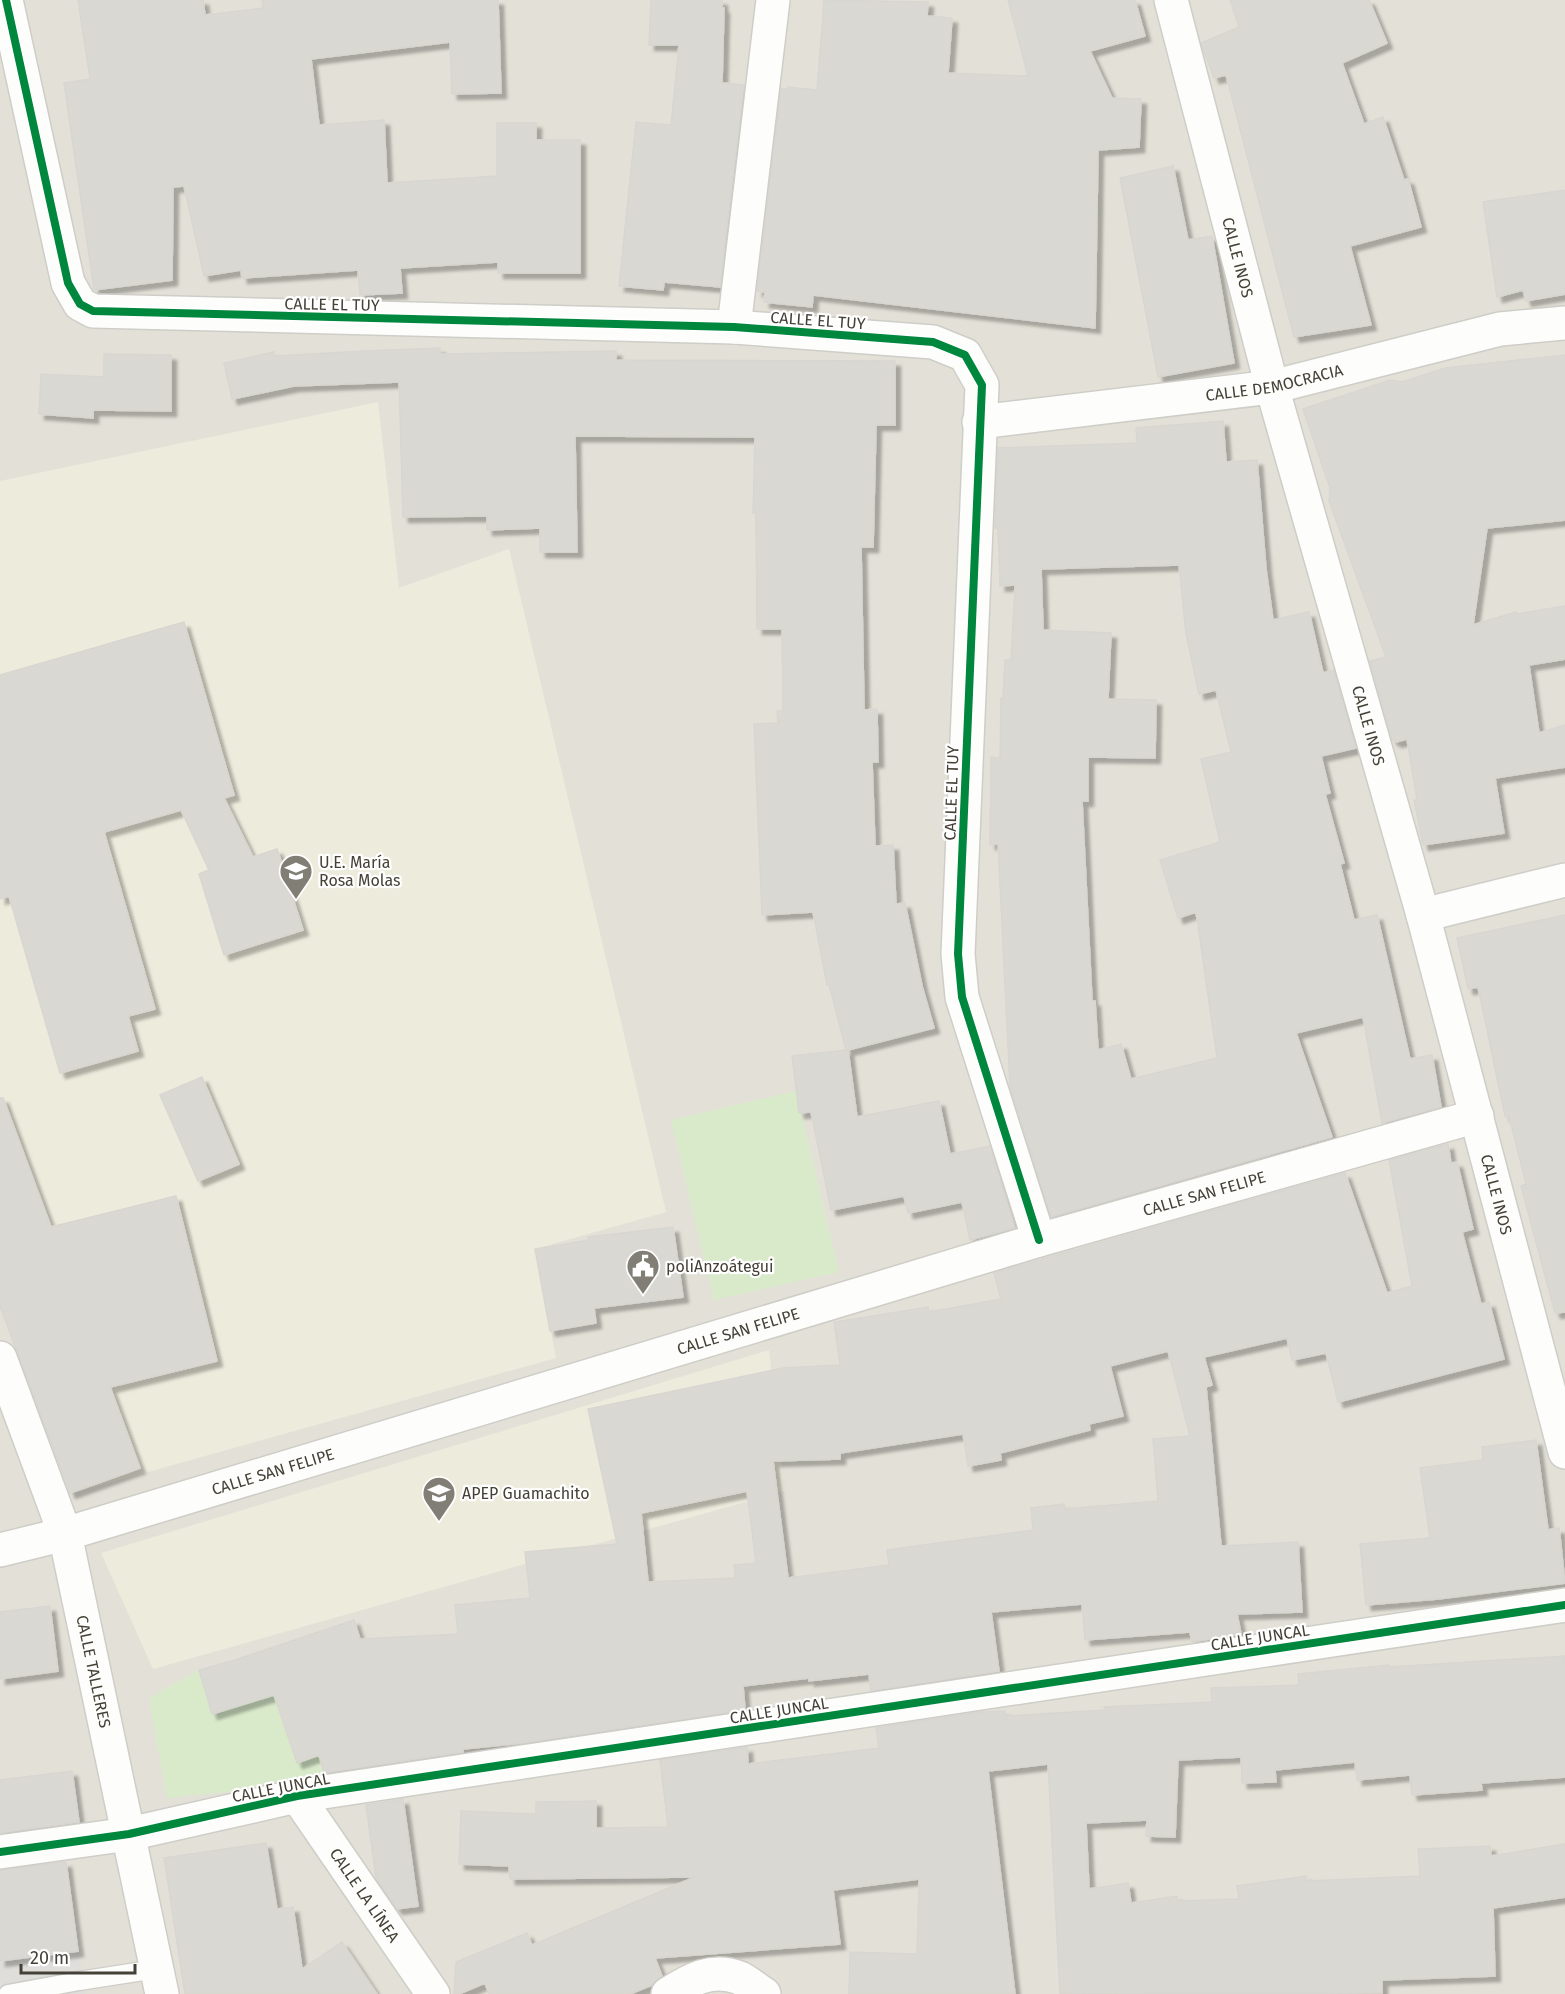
<svg xmlns="http://www.w3.org/2000/svg" width="1565" height="1994" viewBox="0 0 1565 1994" font-family="'Fira Sans',sans-serif">
  <defs>
    <filter id="shadow"><feDropShadow dx="5.5" dy="5.5" stdDeviation="1.5" flood-color="#0004"/></filter>
  </defs>
  <rect width="100%" height="100%" fill="#f0efea"/>
  <path fill="#e3e1d7" d="M 0,0 L 1565,0 L 1565,1994 L 0,1994 Z"/>
  <path fill="#edebdc" d="M 378,402 L 399,588 L 509,549 L 666,1212 L 535,1249 L 556,1358 L 69,1494 L 0,1306 L 0,481 Z
    M 769,1350 L 784,1491 L 153,1669 L 101,1553 Z"/>
  <path fill="#d9eacb" d="M 796,1091 L 839,1272 L 714,1300 L 671,1120 Z
    M 199,1670 L 213,1714 L 274,1695 L 297,1762 L 319,1755 L 327,1782 L 167,1798 L 149,1698 Z"/>
  <path fill="#dfdeda" d="M 78,1951 L 86,1994 L 0,1994 L 0,1961 Z"/>
  <path fill="#dad8d2" stroke="#d8d6d0" stroke-width="1.5" fill-rule="evenodd" filter="url(#shadow)" d="M 78,0 L 203,0 L 205,15 L 263,8 L 262,0 L 498,0 L 501,93 L 452,94 L 450,42 L 311,59 L 319,125 L 384,120 L 387,183 L 497,176 L 497,123 L 536,123 L 536,140 L 580,140 L 580,273 L 498,273 L 498,262 L 400,268 L 402,293 L 360,295 L 358,270 L 242,278 L 241,270 L 204,276 L 184,186 L 173,187 L 172,280 L 94,290 L 64,83 L 90,79 Z
    M 651,0 L 722,0 L 722,8 L 724,8 L 722,83 L 744,85 L 720,287 L 664,282 L 663,290 L 619,286 L 636,122 L 671,125 L 679,45 L 649,45 Z
    M 824,0 L 928,2 L 927,16 L 952,18 L 948,73 L 1028,76 L 1008,0 L 1135,0 L 1145,36 L 1090,51 L 1112,98 L 1141,99 L 1139,147 L 1098,150 L 1095,328 L 813,295 L 812,307 L 764,302 L 765,292 L 757,291 L 781,89 L 788,89 L 788,87 L 817,90 Z
    M 1230,0 L 1369,0 L 1387,43 L 1342,63 L 1364,124 L 1383,117 L 1404,180 L 1408,179 L 1421,227 L 1350,246 L 1371,325 L 1294,337 L 1226,75 L 1214,78 L 1201,43 L 1239,27 Z
    M 1173,166 L 1188,240 L 1212,236 L 1234,363 L 1158,377 L 1120,178 Z
    M 1565,190 L 1565,294 L 1526,301 L 1523,290 L 1497,297 L 1483,202 Z
    M 440,348 L 440,354 L 616,351 L 616,360 L 895,361 L 895,425 L 876,425 L 873,547 L 861,547 L 864,710 L 877,709 L 878,762 L 872,762 L 875,846 L 893,845 L 896,904 L 905,903 L 922,986 L 934,1028 L 848,1050 L 857,1117 L 939,1101 L 950,1154 L 990,1146 L 1015,1228 L 970,1240 L 962,1202 L 908,1213 L 904,1196 L 831,1210 L 811,1112 L 799,1113 L 792,1056 L 846,1050 L 829,984 L 827,985 L 813,912 L 762,915 L 754,724 L 778,723 L 777,711 L 783,711 L 782,629 L 757,629 L 756,513 L 753,513 L 755,437 L 575,436 L 577,552 L 540,552 L 540,528 L 487,530 L 487,516 L 403,517 L 399,382 L 294,386 L 232,399 L 224,363 L 274,352 L 275,356 L 363,351 Z
    M 104,354 L 171,355 L 171,411 L 93,410 L 93,418 L 39,414 L 41,374 L 104,377 Z
    M 1565,355 L 1565,520 L 1487,528 L 1473,625 L 1516,612 L 1517,614 L 1565,606 L 1565,659 L 1529,665 L 1539,733 L 1565,725 L 1565,767 L 1495,778 L 1504,833 L 1423,845 L 1414,800 L 1417,800 L 1407,739 L 1396,742 L 1395,740 L 1392,740 L 1370,661 L 1386,657 L 1329,501 L 1330,488 L 1303,409 L 1390,380 L 1402,382 L 1445,368 Z
    M 1223,421 L 1226,462 L 1257,460 L 1266,569 L 1273,620 L 1309,612 L 1323,673 L 1334,670 L 1356,748 L 1321,756 L 1330,793 L 1325,794 L 1344,863 L 1340,864 L 1354,920 L 1377,915 L 1410,1059 L 1432,1055 L 1441,1107 L 1382,1123 L 1363,1017 L 1296,1033 L 1332,1137 L 1051,1217 L 1010,1086 L 998,844 L 990,844 L 991,757 L 1000,758 L 1001,698 L 1003,698 L 1005,660 L 1011,660 L 1015,585 L 1000,586 L 998,528 L 995,528 L 998,448 L 1137,443 L 1136,428 ZM 1179,565 L 1186,634 L 1199,694 L 1216,690 L 1231,752 L 1201,759 L 1220,842 L 1160,860 L 1178,918 L 1196,912 L 1217,1058 L 1131,1079 L 1121,1044 L 1098,1050 L 1095,1001 L 1092,1001 L 1082,801 L 1088,801 L 1088,757 L 1155,758 L 1156,700 L 1108,699 L 1111,633 L 1043,630 L 1041,569 Z
    M 184,622 L 234,795 L 224,798 L 253,857 L 277,849 L 303,930 L 224,955 L 199,874 L 209,870 L 181,810 L 104,832 L 155,1009 L 128,1016 L 138,1051 L 60,1073 L 9,896 L 0,899 L 0,675 Z
    M 1565,915 L 1565,1312 L 1555,1313 L 1521,1186 L 1526,1184 L 1509,1116 L 1505,1116 L 1478,987 L 1468,989 L 1457,938 Z
    M 202,1077 L 239,1164 L 198,1181 L 160,1095 Z
    M 0,1098 L 3,1098 L 51,1227 L 176,1196 L 217,1361 L 110,1387 L 140,1468 L 70,1493 L 0,1306 Z
    M 1448,1144 L 1451,1163 L 1457,1162 L 1473,1229 L 1462,1232 L 1481,1304 L 1489,1302 L 1504,1359 L 1338,1402 L 1326,1353 L 1292,1360 L 1287,1338 L 1204,1357 L 1212,1385 L 1206,1387 L 1221,1546 L 1298,1542 L 1302,1612 L 1237,1614 L 1241,1634 L 1192,1642 L 1190,1632 L 1085,1640 L 1082,1604 L 991,1612 L 999,1671 L 871,1691 L 869,1674 L 809,1681 L 809,1678 L 743,1686 L 745,1710 L 523,1743 L 463,1749 L 463,1752 L 324,1773 L 319,1755 L 297,1763 L 274,1695 L 212,1714 L 199,1670 L 235,1660 L 354,1620 L 360,1639 L 458,1634 L 455,1605 L 530,1598 L 525,1552 L 617,1544 L 588,1409 L 783,1368 L 840,1365 L 834,1322 L 928,1307 L 929,1312 L 1001,1299 L 994,1273 L 1345,1173 L 1387,1293 L 1412,1286 L 1389,1160 ZM 1168,1351 L 1190,1436 L 1153,1439 L 1158,1501 L 1064,1509 L 1064,1504 L 1031,1508 L 1033,1530 L 887,1550 L 889,1565 L 788,1578 L 773,1461 L 840,1459 L 840,1453 L 963,1434 L 968,1466 L 1001,1460 L 1000,1453 L 1090,1430 L 1089,1424 L 1123,1416 L 1110,1366 ZM 747,1491 L 756,1563 L 734,1565 L 735,1578 L 648,1582 L 641,1513 Z
    M 673,1227 L 683,1297 L 594,1308 L 596,1323 L 550,1331 L 535,1249 L 589,1240 L 588,1237 Z
    M 1536,1440 L 1548,1530 L 1559,1528 L 1565,1583 L 1438,1599 L 1366,1605 L 1360,1544 L 1430,1538 L 1420,1468 L 1483,1460 L 1482,1447 Z
    M 50,1606 L 58,1671 L 0,1679 L 0,1612 Z
    M 1565,1656 L 1565,1777 L 1481,1783 L 1482,1790 L 1412,1795 L 1410,1775 L 1357,1780 L 1355,1762 L 1275,1770 L 1276,1782 L 1242,1783 L 1241,1757 L 1178,1760 L 1175,1837 L 1146,1836 L 1147,1820 L 1086,1823 L 1089,1889 L 1128,1883 L 1131,1903 L 1177,1896 L 1178,1901 L 1239,1899 L 1237,1886 L 1306,1876 L 1306,1881 L 1420,1876 L 1418,1849 L 1490,1846 L 1491,1856 L 1565,1844 L 1565,1897 L 1493,1908 L 1495,1976 L 1382,1980 L 1382,1993 L 1060,1994 L 1048,1764 L 988,1771 L 1015,1994 L 849,1994 L 850,1952 L 917,1954 L 919,1879 L 833,1890 L 840,1944 L 655,1958 L 662,1976 L 652,1985 L 630,1994 L 489,1994 L 485,1983 L 459,1994 L 454,1994 L 456,1962 L 527,1933 L 532,1945 L 695,1877 L 510,1879 L 509,1866 L 459,1864 L 461,1811 L 536,1814 L 536,1802 L 596,1801 L 596,1828 L 668,1827 L 660,1760 L 747,1747 L 748,1764 L 879,1748 L 876,1728 L 981,1712 L 1005,1711 L 1005,1716 L 1105,1710 L 1104,1707 L 1212,1702 L 1211,1688 L 1299,1685 L 1298,1674 L 1389,1665 L 1389,1667 Z
    M 72,1771 L 79,1822 L 0,1833 L 0,1780 Z
    M 403,1799 L 418,1906 L 397,1909 L 376,1878 L 366,1805 Z
    M 266,1843 L 277,1909 L 293,1907 L 302,1969 L 342,1942 L 377,1994 L 185,1994 L 164,1858 Z
    M 66,1862 L 78,1951 L 0,1961 L 0,1870 Z"/>
  <g fill="none" stroke-linecap="round" stroke-linejoin="round">
    <defs>
      <path id="lane" d="M 8,1994 L 79,1981 L 156,1969"/>
      <g id="street">
        <path d="M 6,0 L 68,283 L 80,304 L 93,311 L 734,327 L 933,342 L 965,355 L 982,385 L 958,954 L 962,997 L 1039,1240"/>
        <path id="s1" d="M 1171,0 L 1272,387 L 1423,915 L 1565,1452"/>
        <path d="M 734,327 L 773,0"/>
        <path id="s2" d="M 979,422 L 1272,387 L 1500,329 L 1565,323"/>
        <path d="M 1423,915 L 1565,880"/>
        <path id="s3" d="M 0,1358 L 65,1534 L 162,1994"/>
        <path id="s4" d="M 0,1550 L 65,1534 L 1039,1240 L 1477,1116"/>
        <path id="s5" d="M 297,1796 L 433,1994"/>
        <path d="M 0,1852 L 129,1834 L 297,1796 L 1565,1605"/>
        <path d="M 668,1994 C 690,1980 712,1967 740,1978 C 748,1982 756,1989 764,1994"/>
      </g>
    </defs>
    <use href="#lane" stroke="#cecdc7" stroke-width="21"/>
    <use href="#street" stroke="#cecdc7" stroke-width="36"/>
    <use href="#lane" stroke="#fdfdfc" stroke-width="18"/>
    <use href="#street" stroke="#fdfdfc" stroke-width="33"/>
    <defs>
      <path id="cycleway" d="M 6,0 L 68,283 L 80,304 L 93,311 L 734,327 L 933,342 L 965,355 L 982,385 L 958,954 L 962,997 L 1039,1240
        M 0,1852 L 129,1834 L 297,1796 L 1565,1605"/>
    </defs>
    <use href="#cycleway" stroke="#fff" stroke-width="11"/>
    <use href="#cycleway" stroke="#00873e" stroke-width="8"/>
  </g>
  <defs>
    <symbol id="school-pin" viewBox="-11 -11 22 30"><path d="M0 17L-7.5 6A9.5 9.5 0 1 1 7.5 6Z" fill="#817e75" stroke="#fff"/><path d="M0-5L7-2L0 1L-7-2ZM-4 1L0 2.5L4 1V4Q0 6-4 4Z" fill="#fff"/></symbol>
    <symbol id="civic-pin" viewBox="-11 -11 22 30"><path d="M0 17L-7.5 6A9.5 9.5 0 1 1 7.5 6Z" fill="#817e75" stroke="#fff"/><path d="M-.6-6.5H3V-4.5H.6V-3L4-1V1h2V6H-6V1h2V-1L-.6-3ZM-1.2 2.5V6h2.4V2.5Z" fill="#fff"/></symbol>
  </defs>
  <g fill-rule="evenodd">
    <use href="#school-pin" x="277" y="852" width="38" height="52"/>
    <use href="#civic-pin" x="624" y="1247" width="38" height="52"/>
    <use href="#school-pin" x="420" y="1474" width="38" height="52"/>
  </g>
  <g text-anchor="middle" stroke-width="4.5" stroke-linejoin="round" paint-order="stroke">
    <g font-size="16" fill="#454136" stroke="#fff">
      <text dy="6" stroke="none"><textPath href="#s1" startOffset="266">CALLE INOS</textPath></text>
      <text transform="translate(332 304) rotate(1)" y="6">CALLE EL TUY</text>
      <text transform="translate(818 320) rotate(4)" y="6">CALLE EL TUY</text>
      <text dy="6" stroke="none"><textPath href="#s2" startOffset="298">CALLE DEMOCRACIA</textPath></text>
      <text dy="6" stroke="none"><textPath href="#s1" startOffset="752">CALLE INOS</textPath></text>
      <text transform="translate(951 793) rotate(-88)" y="6">CALLE EL TUY</text>
      <text dy="6" stroke="none"><textPath href="#s4" startOffset="1256">CALLE SAN FELIPE</textPath></text>
      <text dy="6" stroke="none"><textPath href="#s1" startOffset="1238">CALLE INOS</textPath></text>
      <text dy="6" stroke="none"><textPath href="#s4" startOffset="770">CALLE SAN FELIPE</textPath></text>
      <text dy="6" stroke="none"><textPath href="#s4" startOffset="284">CALLE SAN FELIPE</textPath></text>
      <text transform="translate(1260 1637) rotate(-9)" y="6">CALLE JUNCAL</text>
      <text dy="6" stroke="none"><textPath href="#s3" startOffset="328">CALLE TALLERES</textPath></text>
      <text transform="translate(779 1710) rotate(-9)" y="6">CALLE JUNCAL</text>
      <text transform="translate(281 1787) rotate(-11)" y="6">CALLE JUNCAL</text>
      <text dy="6" stroke="none"><textPath href="#s5" startOffset="120">CALLE LA LÍNEA</textPath></text>
    </g>
    <g font-size="16" fill="#454136" stroke="#fff" text-anchor="start">
      <text x="319" y="868">U.E. María<tspan x="319" dy="18">Rosa Molas</tspan></text>
      <text x="666" y="1272">poliAnzoátegui</text>
      <text x="462" y="1499">APEP Guamachito</text>
    </g>
  </g>
  <path d="M21 1964v9h114v-9" fill="none" stroke="#454136" stroke-width="3"/>
  <text x="30" y="1964" font-size="18" fill="#454136" stroke="#ffffff" stroke-width="4.5" paint-order="stroke">20 m</text>
</svg>
